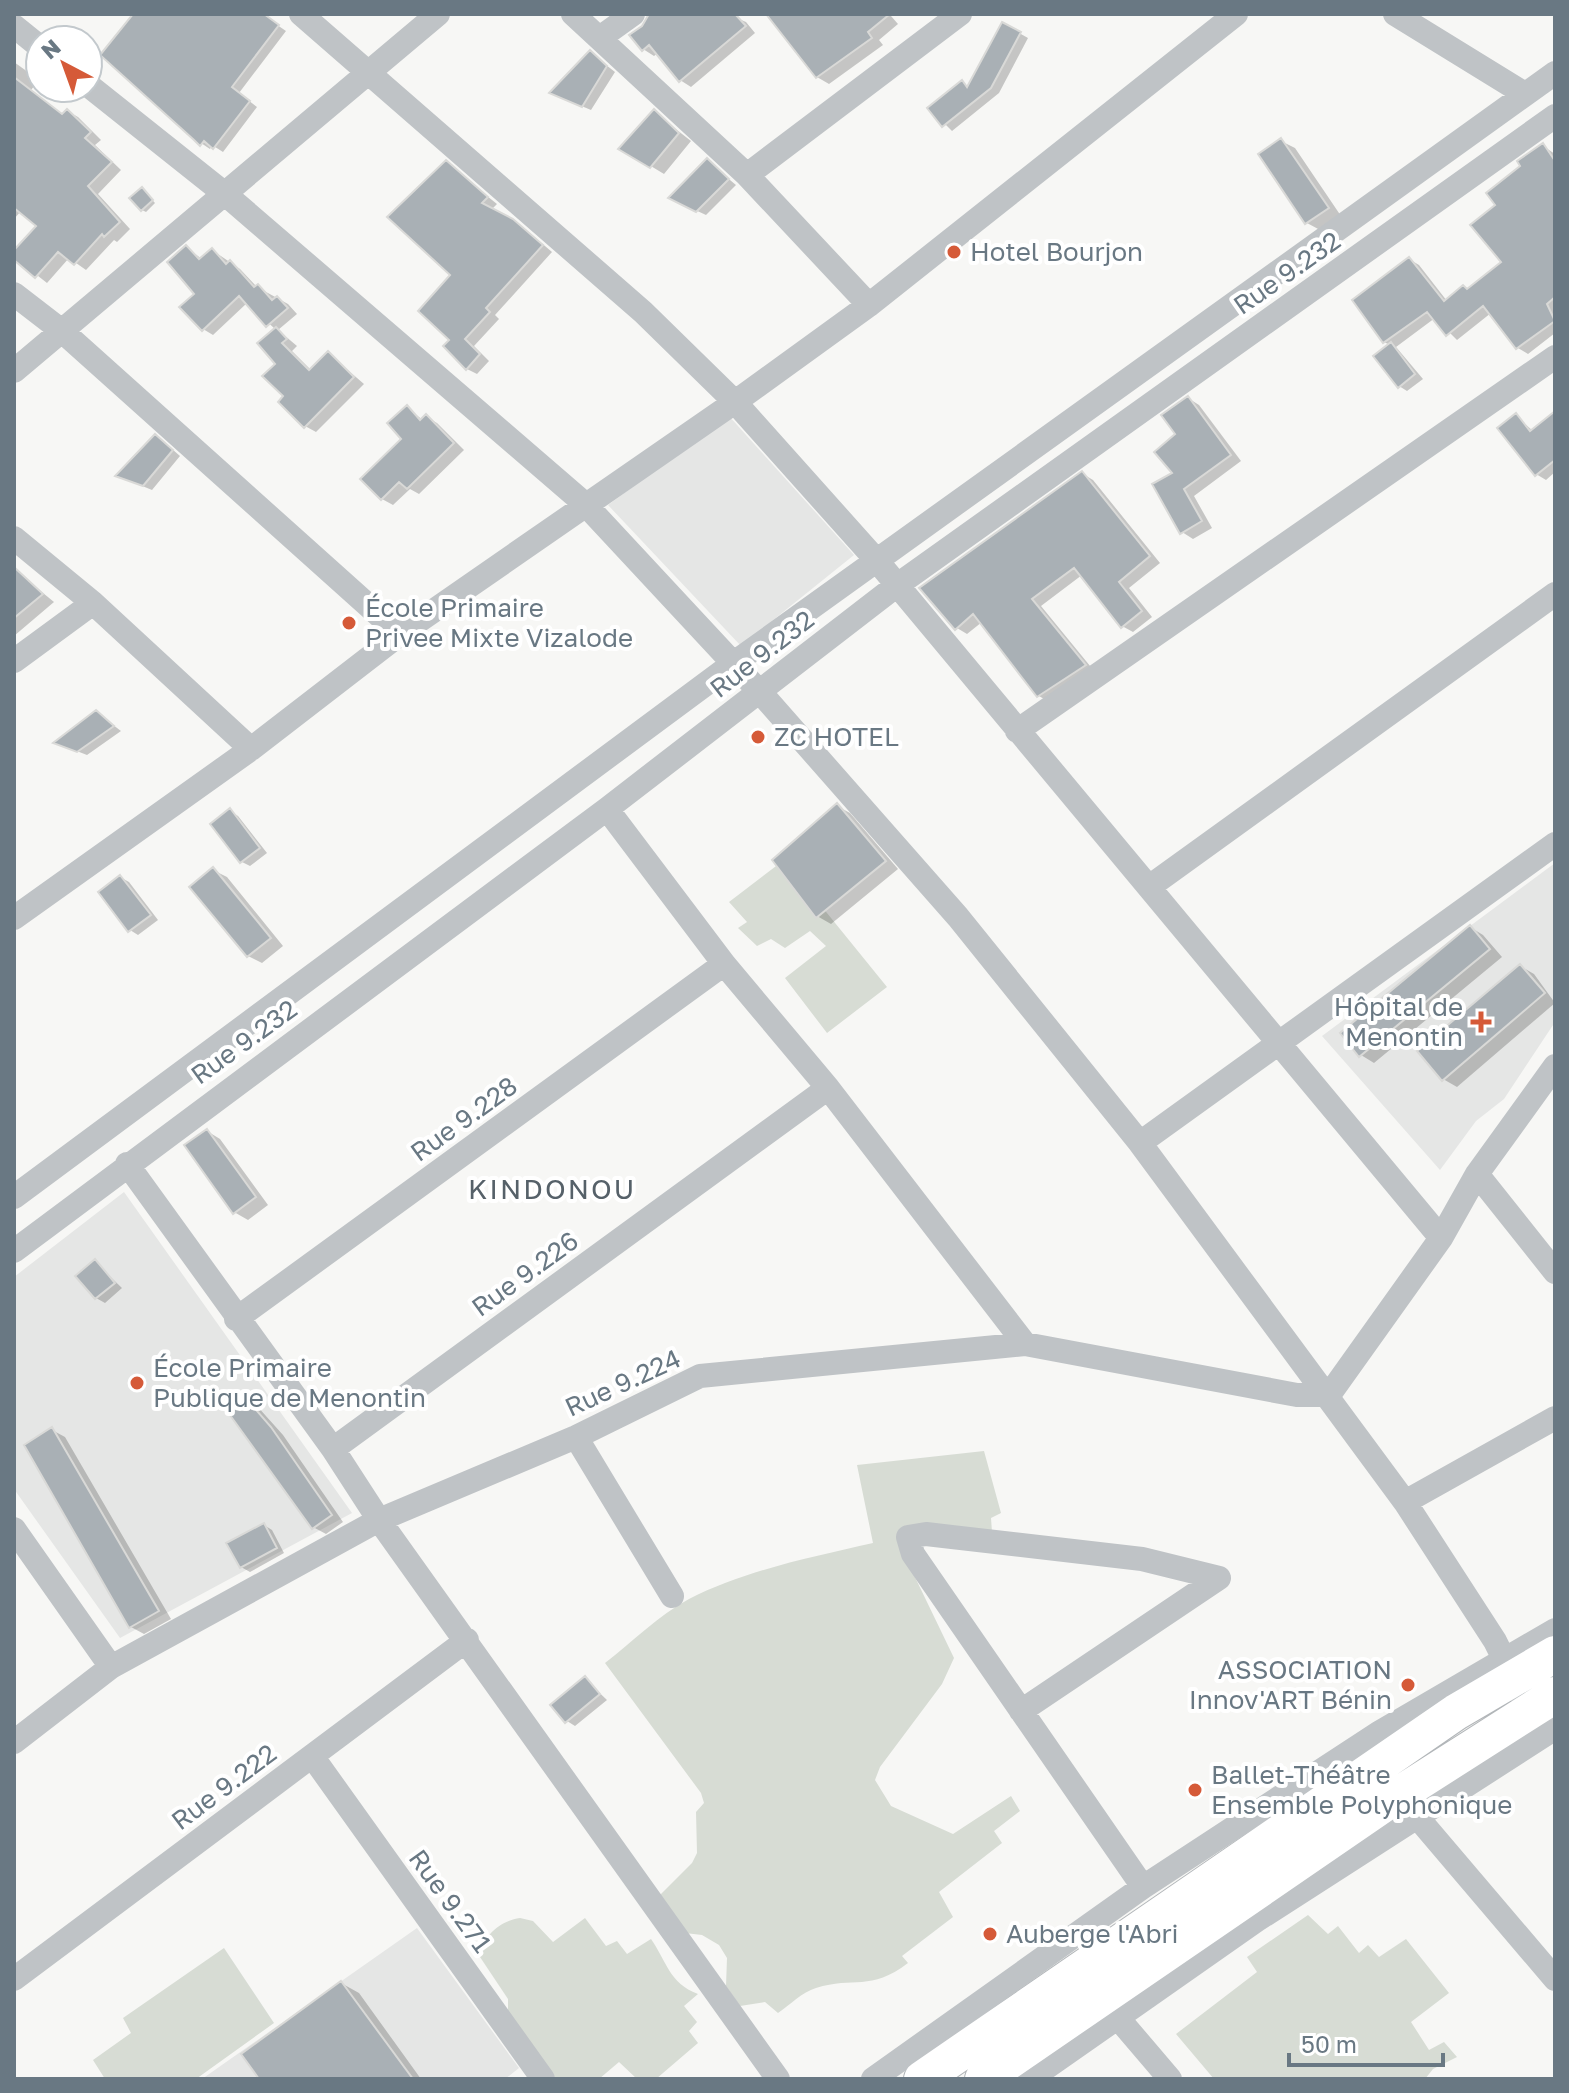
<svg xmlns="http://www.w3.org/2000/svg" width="1569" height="2093" viewBox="0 0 1569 2093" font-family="'Golos Text',sans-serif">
  <rect width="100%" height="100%" fill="#f7f7f5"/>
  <path fill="#e5e6e5" d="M 729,416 L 854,555 L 741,646 L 608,505 Z
    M 1555,863 L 1555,1022 L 1504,1099 L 1476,1121 L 1440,1170 L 1322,1036 Z
    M 124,1192 L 352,1513 L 120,1638 L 14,1489 L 14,1277 Z
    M 417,1928 L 519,2068 L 505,2079 L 202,2079 Z"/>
  <path fill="#d7dcd4" d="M 784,860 L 887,987 L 827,1033 L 785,978 L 826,946 L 810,931 L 785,948 L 771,939 L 757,946 L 738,928 L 747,922 L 729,902 Z
    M 984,1451 L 1001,1513 L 991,1518 L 992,1532 L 912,1531 L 913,1573 L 954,1658 L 942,1684 L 880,1767 L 875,1780 L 891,1806 L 953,1834 L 1011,1796 L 1020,1811 L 994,1831 L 1002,1843 L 939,1892 L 953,1917 L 902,1956 L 908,1963 C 870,1992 854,1976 816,1988 C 802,1992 790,2005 778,2013 L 765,2002 L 740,2006 L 726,1986 L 727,1958 L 719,1945 L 702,1935 L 685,1933 L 660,1895 L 692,1863 L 697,1853 L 696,1812 L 704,1803 L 701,1793 L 605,1663 C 632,1642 659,1615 689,1599 C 746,1570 812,1557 873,1543 L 857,1465 Z
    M 1308,1915 L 1328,1934 L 1338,1926 L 1359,1953 L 1368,1945 L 1379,1957 L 1406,1939 L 1449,1993 L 1411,2022 L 1429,2050 L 1444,2042 L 1457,2057 L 1433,2069 L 1425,2079 L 1214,2079 L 1176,2034 L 1257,1972 L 1247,1957 Z
    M 520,1918 L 533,1921 L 553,1942 L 585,1918 L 606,1946 L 617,1941 L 627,1954 L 651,1939 C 667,1962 669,1983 698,1994 L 684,2006 L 697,2022 L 689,2031 L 698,2043 L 656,2079 L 637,2079 L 619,2062 L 599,2079 L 553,2079 L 508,2016 L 508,1999 L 480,1957 C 483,1936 499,1921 520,1918 Z
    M 224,1948 L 274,2023 L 196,2079 L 105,2079 L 93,2060 L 131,2033 L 123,2018 Z"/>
  <path fill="#0003" d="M 136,14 L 261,14 L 286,31 L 239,93 L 257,107 L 223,152 L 212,145 L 210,149 L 195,139 Z
    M 655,14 L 727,14 L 746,22 L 755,33 L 691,87 L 680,80 L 658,53 L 654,56 L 643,49 Z
    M 777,14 L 894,14 L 891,16 L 898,24 L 879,40 L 883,45 L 829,84 L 817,77 Z
    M 1003,24 L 1028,38 L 999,93 L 952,131 L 930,109 L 962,83 L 970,87 Z
    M 591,53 L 615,72 L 591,110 L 560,97 Z
    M 14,62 L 39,80 L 31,90 L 63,115 L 67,111 L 78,117 L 101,140 L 95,145 L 121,170 L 98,194 L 130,229 L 117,242 L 114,240 L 86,270 L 69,258 L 47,283 L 14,257 L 38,226 L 21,211 L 14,219 Z
    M 654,112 L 691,141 L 664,174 L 621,148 Z
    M 1281,141 L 1295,148 L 1341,216 L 1320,230 L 1307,223 Z
    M 1543,146 L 1555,154 L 1555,333 L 1528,354 L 1518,348 L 1491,313 L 1457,340 L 1435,318 L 1396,347 L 1423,379 L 1407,391 L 1399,386 L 1390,345 L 1384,342 L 1409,259 L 1419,265 L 1447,301 L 1469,290 L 1504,263 L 1497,205 L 1523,166 Z
    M 707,161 L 736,185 L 706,215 L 678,202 Z
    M 446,163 L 497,204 L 491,210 L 524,228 L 552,252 L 495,315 L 499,319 L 474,346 L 489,361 L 477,374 L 467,369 L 452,340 L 453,275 Z
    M 145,192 L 155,203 L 146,212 L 142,210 Z
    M 187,248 L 202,259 L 212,250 L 240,269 L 257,287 L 288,304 L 297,314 L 278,330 L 297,346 L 292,351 L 311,370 L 328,353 L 364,384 L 316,432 L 305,426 L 286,396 L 278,364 L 275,329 L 247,303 L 213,335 L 203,329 Z
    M 1188,398 L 1199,405 L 1241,461 L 1194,496 L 1212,528 L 1193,539 L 1182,532 L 1175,473 L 1178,435 Z
    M 407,408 L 423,420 L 426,417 L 437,423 L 464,450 L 419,494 L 410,489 L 393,505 L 382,499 L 404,439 Z
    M 1555,414 L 1555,472 L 1546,480 L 1536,474 L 1516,416 L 1533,431 Z
    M 164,442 L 180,456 L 152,490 L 118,476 Z
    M 1083,474 L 1093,480 L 1160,563 L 1129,588 L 1152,617 L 1133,632 L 1122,626 L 1082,575 L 1041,606 L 1095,672 L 1049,702 L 1039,696 L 982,622 L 967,634 L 957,628 Z
    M 15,570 L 54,602 L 14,636 L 14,570 Z
    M 96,712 L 121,731 L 87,755 L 56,743 Z
    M 837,806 L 850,813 L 898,869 L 831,924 L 817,916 Z
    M 230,811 L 238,816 L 267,853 L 250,866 L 242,862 Z
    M 213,870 L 227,877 L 283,946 L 262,963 L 248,956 Z
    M 120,877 L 129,882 L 158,920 L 138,935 L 130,930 Z
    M 1470,927 L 1483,935 L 1502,957 L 1374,1063 L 1361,1055 Z
    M 1520,966 L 1534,974 L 1555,1003 L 1457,1087 L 1443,1079 Z
    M 207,1131 L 220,1139 L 268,1205 L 248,1220 L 234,1212 Z
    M 95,1262 L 122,1288 L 105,1303 L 96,1298 Z
    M 245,1398 L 257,1406 L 283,1435 L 343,1522 L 326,1534 L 313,1527 Z
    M 52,1430 L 65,1437 L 171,1619 L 144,1634 L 131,1627 Z
    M 264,1525 L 272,1530 L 284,1553 L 250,1572 L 241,1567 Z
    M 585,1679 L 607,1700 L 575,1726 L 567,1721 Z
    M 341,1983 L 359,1993 L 421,2079 L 262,2079 Z"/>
  <path fill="#a9b0b5" stroke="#d9d9d7" stroke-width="2" d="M 133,14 L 264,14 L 279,25 L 232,87 L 250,101 L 213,149 L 204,141 L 200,146 L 194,140 L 100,55 Z
    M 735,14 L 746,26 L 679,82 L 649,45 L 642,51 L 629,35 L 642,26 L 649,14 Z
    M 766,14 L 890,14 L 868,32 L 872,38 L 816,78 Z
    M 1002,22 L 1021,32 L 991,88 L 942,127 L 927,108 L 962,80 L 967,87 Z
    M 590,50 L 607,66 L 582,107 L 549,93 Z
    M 14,77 L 62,114 L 67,109 L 91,132 L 85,138 L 112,162 L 88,186 L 120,222 L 104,237 L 102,234 L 74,265 L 58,252 L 35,278 L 14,260 L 14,250 L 36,226 L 14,208 Z
    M 654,109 L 679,133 L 650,168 L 618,149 Z
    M 1281,138 L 1329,208 L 1305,224 L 1258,154 Z
    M 1543,143 L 1555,161 L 1555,297 L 1547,304 L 1555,321 L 1516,349 L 1483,306 L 1446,336 L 1427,312 L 1383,343 L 1352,300 L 1409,257 L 1444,301 L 1463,285 L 1467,289 L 1501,262 L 1470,225 L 1495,205 L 1486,193 L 1520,166 L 1517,161 Z
    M 707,158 L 729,179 L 696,212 L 668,198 Z
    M 446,160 L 488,197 L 482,203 L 513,219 L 543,245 L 486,308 L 490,312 L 465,339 L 480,354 L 466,370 L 443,346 L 449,340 L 418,311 L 450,275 L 387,217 Z
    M 142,187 L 153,200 L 141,211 L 129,198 Z
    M 186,245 L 199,259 L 212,248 L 226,264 L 230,260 L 254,287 L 258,284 L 272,300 L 277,296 L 288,308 L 266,327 L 239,296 L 202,331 L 179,307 L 194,294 L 167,262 Z
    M 276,327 L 287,339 L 282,343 L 309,370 L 328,351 L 354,377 L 304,428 L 278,402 L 283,396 L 262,376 L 275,364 L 257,343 Z
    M 1391,342 L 1415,374 L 1398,388 L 1373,356 Z
    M 1188,396 L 1231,455 L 1184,489 L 1202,521 L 1180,534 L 1152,484 L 1172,473 L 1154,452 L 1175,434 L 1161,415 Z
    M 407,405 L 420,420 L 426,414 L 454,443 L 407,489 L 399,482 L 381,500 L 360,479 L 401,439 L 387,423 Z
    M 1555,411 L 1555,460 L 1535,476 L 1497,428 L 1516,413 L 1530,431 Z
    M 155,434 L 173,450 L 143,486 L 115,476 Z
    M 1082,471 L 1150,556 L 1119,582 L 1142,611 L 1121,628 L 1074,568 L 1032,599 L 1086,665 L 1037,697 L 973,614 L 955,630 L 919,588 Z
    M 14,567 L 43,594 L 14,618 Z
    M 96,710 L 114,726 L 77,752 L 53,743 Z
    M 837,803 L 886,861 L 816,918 L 772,860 Z
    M 230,808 L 260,848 L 240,863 L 210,824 Z
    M 213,867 L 271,938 L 247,957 L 189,887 Z
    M 120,875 L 151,915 L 128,932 L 98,892 Z
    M 1470,925 L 1490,949 L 1359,1057 L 1340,1033 Z
    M 1520,964 L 1545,993 L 1442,1081 L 1417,1051 Z
    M 207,1129 L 256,1197 L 233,1214 L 184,1145 Z
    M 95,1259 L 115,1283 L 95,1299 L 75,1276 Z
    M 244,1396 L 271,1427 L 332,1515 L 312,1529 L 227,1411 Z
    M 52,1427 L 159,1611 L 129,1628 L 24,1445 Z
    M 264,1523 L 277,1548 L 240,1568 L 226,1543 Z
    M 585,1676 L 600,1694 L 565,1723 L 550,1705 Z
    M 341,1981 L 413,2079 L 259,2079 L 241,2054 Z"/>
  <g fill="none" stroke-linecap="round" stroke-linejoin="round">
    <defs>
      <path id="highway" d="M 922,2079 L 1456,1712 L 1555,1654
        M 983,2079 L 1384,1804 L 1555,1695"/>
    </defs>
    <use href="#highway" stroke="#b2b6b9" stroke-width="38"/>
    <path stroke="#bfc3c6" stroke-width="24" d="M 301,14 L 643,312 L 735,402 L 878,562 L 1441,1238
      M 573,14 L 747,175 L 869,305
      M 1395,14 L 1525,94
      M 14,26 L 40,47
      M 601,37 L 633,14
      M 88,85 L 225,194 L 585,504 L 760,692 L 958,917 L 1140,1143 L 1405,1502 L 1495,1641 L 1542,1736
      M 747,175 L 960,14
      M 14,294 L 62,331 L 400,634
      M 14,371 L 438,14
      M 14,538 L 93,603 L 251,749
      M 14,661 L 93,603
      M 1017,731 L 1555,357
      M 607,809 L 724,964 L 828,1088 L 1025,1344
      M 1149,887 L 1555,594
      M 14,918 L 251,749 L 400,634 L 735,402 L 869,305 L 1236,14
      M 1140,1143 L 1555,844
      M 127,1164 L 333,1449 L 379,1520 L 778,2079
      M 1477,1174 L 1555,1272
      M 14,1197 L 734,663 L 1555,73
      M 14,1251 L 607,809 L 896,586 L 1555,116
      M 236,1319 L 724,964
      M 576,1437 L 672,1596
      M 333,1449 L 828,1088
      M 1405,1502 L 1555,1418
      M 14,1529 L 111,1667
      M 1021,1711 L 1219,1578
      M 14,1742 L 111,1667 L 379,1520 L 576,1437 L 700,1376 L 1025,1344 L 1297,1395 L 1329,1395 L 1441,1238 L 1477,1174 L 1555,1066
      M 312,1756 L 543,2079
      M 1418,1818 L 1555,1979
      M 1143,1887 L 913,1554 L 908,1537 L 926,1534 L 1142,1559 L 1219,1578
      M 14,1979 L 467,1640
      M 1118,2018 L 1170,2079
      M 873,2079 L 1143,1887 L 1380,1732 L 1555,1630
      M 1030,2079 L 1257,1920 L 1554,1729"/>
    <use href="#highway" stroke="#fff" stroke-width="36"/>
  </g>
  <g fill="#d55a38" stroke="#fff" stroke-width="3">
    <circle cx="954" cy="252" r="8"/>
    <circle cx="349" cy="623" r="8"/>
    <circle cx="758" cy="737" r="8"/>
    <path d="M1477 1010h8v8h8v8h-8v8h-8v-8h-8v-8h8z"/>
    <circle cx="137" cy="1383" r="8"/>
    <circle cx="1408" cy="1685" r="8"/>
    <circle cx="1195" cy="1790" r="8"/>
    <circle cx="990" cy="1934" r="8"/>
  </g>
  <g text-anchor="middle" stroke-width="8" stroke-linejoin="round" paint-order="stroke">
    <g font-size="26" fill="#697883" stroke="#fff" text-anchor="start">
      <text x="970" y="261">Hotel Bourjon</text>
      <text x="365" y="617">École Primaire<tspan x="365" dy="30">Privee Mixte Vizalode</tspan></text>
      <text x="774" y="746">ZC HOTEL</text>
      <text x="1463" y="1016" text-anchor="end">Hôpital de<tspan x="1463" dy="30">Menontin</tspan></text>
      <text x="153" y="1377">École Primaire<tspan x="153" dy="30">Publique de Menontin</tspan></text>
      <text x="1392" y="1679" text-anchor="end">ASSOCIATION<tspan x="1392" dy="30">Innov'ART Bénin</tspan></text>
      <text x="1211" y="1784">Ballet-Théâtre<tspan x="1211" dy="30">Ensemble Polyphonique</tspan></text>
      <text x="1006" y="1943">Auberge l'Abri</text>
    </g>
    <g font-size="26" fill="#697883" stroke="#fff">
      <text transform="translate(1287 273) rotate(-35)" y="9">Rue 9.232</text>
      <text transform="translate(762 654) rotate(-38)" y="9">Rue 9.232</text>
      <text transform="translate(244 1042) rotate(-36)" y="9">Rue 9.232</text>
      <text transform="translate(464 1119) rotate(-36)" y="9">Rue 9.228</text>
      <text transform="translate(525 1274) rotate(-36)" y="9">Rue 9.226</text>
      <text transform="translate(623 1383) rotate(-25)" y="9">Rue 9.224</text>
      <text transform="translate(224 1787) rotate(-37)" y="9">Rue 9.222</text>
      <text transform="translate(450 1901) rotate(54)" y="9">Rue 9.271</text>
    </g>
    <g font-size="28" letter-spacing="2" fill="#566169" stroke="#fff">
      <text x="552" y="1199">KINDONOU</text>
    </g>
  </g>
  <rect width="1569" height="2093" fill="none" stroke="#697883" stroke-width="32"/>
  <g transform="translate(64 64) rotate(319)"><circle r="38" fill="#ffffff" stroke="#c3c9cd" stroke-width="2"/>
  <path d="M0-6L14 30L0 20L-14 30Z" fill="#d55a38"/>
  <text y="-12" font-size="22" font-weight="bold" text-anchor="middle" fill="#697883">N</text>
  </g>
  <path d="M1289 2053v12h154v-12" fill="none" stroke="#697883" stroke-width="4"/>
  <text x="1301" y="2053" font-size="24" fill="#697883" stroke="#ffffff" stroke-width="6" paint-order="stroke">50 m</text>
</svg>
